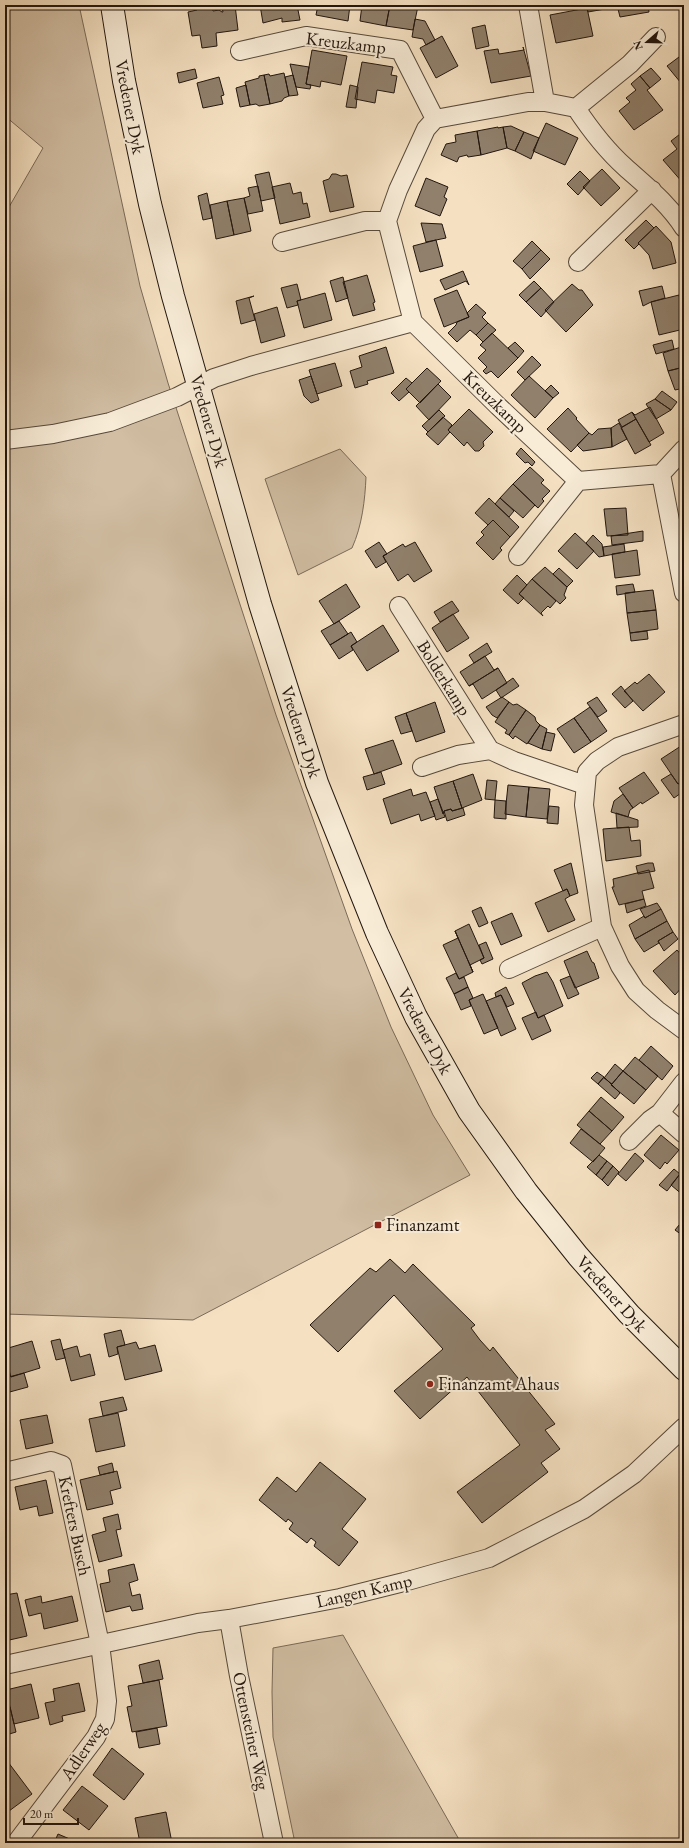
<svg xmlns="http://www.w3.org/2000/svg" width="689" height="1848" viewBox="0 0 689 1848" font-family="'EB Garamond',serif">
  <rect width="100%" height="100%" fill="#f5e1c2"/>
  <filter id="stains"><feTurbulence type="fractalNoise" baseFrequency=".005" numOctaves="4"/><feColorMatrix values="0 0 0 0 .2 0 0 0 0 .09 0 0 0 0 .02 0 0 0 .5 -.17"/></filter>
  <radialGradient id="worn" r=".72"><stop offset=".6" stop-color="#630" stop-opacity="0"/><stop offset="1" stop-color="#630" stop-opacity=".3"/></radialGradient>
  <path fill="#d1bea3" stroke="#7a6a58" d="M 5,5 L 79,5 L 140,286 L 168,383 L 276,715 L 352,929 L 391,1027 L 433,1115 L 470,1175 L 193,1320 L 5,1314 L 5,214 L 43,148 L 5,116 Z
    M 340,449 L 366,477 C 365,500 362,526 352,548 L 298,575 L 265,479 Z
    M 343,1635 L 461,1843 L 295,1843 L 273,1737 L 272,1692 L 273,1648 Z"/>
  <path fill="#90806c" stroke="#22160e" d="M 196,5 L 212,5 L 213,11 L 219,10 L 222,12 L 223,12 L 222,7 L 235,5 L 238,30 L 216,33 L 217,46 L 202,48 L 200,35 L 192,36 L 188,12 L 197,10 Z
    M 260,5 L 297,5 L 300,20 L 282,22 L 282,18 L 263,23 Z
    M 318,5 L 350,5 L 348,21 L 316,15 Z
    M 362,5 L 390,5 L 386,26 L 360,21 Z
    M 390,5 L 418,6 L 413,30 L 386,26 Z
    M 436,5 L 453,5 L 436,8 Z
    M 579,5 L 603,5 L 605,9 L 588,12 L 587,8 L 580,9 Z
    M 617,5 L 648,5 L 649,12 L 620,17 Z
    M 678,5 L 684,5 L 684,18 L 682,19 Z
    M 587,8 L 593,36 L 556,43 L 550,15 Z
    M 415,19 L 425,21 L 435,40 L 426,45 L 423,39 L 412,37 Z
    M 485,25 L 489,46 L 476,49 L 472,28 Z
    M 442,36 L 458,66 L 436,78 L 420,48 Z
    M 523,47 L 531,76 L 491,83 L 484,51 L 498,49 L 499,54 L 524,50 Z
    M 312,50 L 347,56 L 341,85 L 321,81 L 320,87 L 306,84 Z
    M 679,57 L 684,58 L 684,81 L 681,83 L 667,66 Z
    M 362,62 L 393,67 L 391,75 L 397,76 L 394,93 L 377,90 L 375,103 L 355,99 Z
    M 290,64 L 309,67 L 306,84 L 311,85 L 310,89 L 296,87 Z
    M 651,68 L 661,79 L 650,88 L 640,76 Z
    M 195,69 L 197,78 L 179,83 L 177,73 Z
    M 284,73 L 289,96 L 284,98 L 282,101 L 270,104 L 264,75 L 269,74 L 270,76 Z
    M 264,75 L 270,104 L 259,106 L 256,104 L 250,105 L 245,82 L 259,78 L 259,76 Z
    M 293,75 L 298,95 L 289,96 L 285,77 Z
    M 640,76 L 650,88 L 647,90 L 663,110 L 634,130 L 619,111 L 630,102 L 626,98 L 636,90 L 631,84 Z
    M 219,77 L 224,95 L 221,96 L 223,104 L 203,108 L 197,83 Z
    M 246,85 L 250,105 L 240,107 L 236,88 Z
    M 350,85 L 358,87 L 356,108 L 346,107 Z
    M 546,123 L 578,138 L 565,165 L 533,151 Z
    M 511,126 L 524,132 L 515,151 L 507,148 L 503,127 Z
    M 498,127 L 498,128 L 503,127 L 507,148 L 481,155 L 477,131 Z
    M 477,131 L 481,155 L 468,157 L 467,155 L 459,157 L 457,162 L 441,155 L 446,144 L 456,142 L 455,135 Z
    M 684,131 L 684,183 L 683,183 L 663,160 L 677,149 L 671,141 Z
    M 524,132 L 539,138 L 531,159 L 515,151 Z
    M 602,169 L 620,188 L 601,206 L 583,187 Z
    M 580,171 L 590,181 L 578,195 L 567,184 Z
    M 269,172 L 275,198 L 261,201 L 255,175 Z
    M 332,174 L 336,174 L 341,176 L 347,175 L 354,207 L 330,212 L 323,181 L 329,179 Z
    M 426,178 L 448,187 L 444,197 L 447,199 L 440,216 L 415,206 Z
    M 290,183 L 293,194 L 301,192 L 303,204 L 307,203 L 310,217 L 280,224 L 272,187 Z
    M 258,186 L 263,211 L 248,214 L 244,198 L 250,196 L 248,188 Z
    M 207,193 L 212,218 L 203,220 L 198,196 Z
    M 244,198 L 251,231 L 234,235 L 227,201 Z
    M 227,201 L 234,235 L 216,239 L 210,205 Z
    M 646,220 L 654,228 L 638,243 L 639,244 L 634,249 L 625,240 Z
    M 421,223 L 442,224 L 446,238 L 426,242 Z
    M 656,226 L 671,242 L 676,263 L 653,269 L 649,255 L 638,243 Z
    M 436,240 L 443,266 L 420,272 L 413,246 Z
    M 532,241 L 541,250 L 522,269 L 513,261 Z
    M 541,250 L 550,259 L 530,279 L 522,269 Z
    M 463,271 L 469,285 L 466,281 L 445,290 L 440,280 Z
    M 367,275 L 375,302 L 373,303 L 375,310 L 353,316 L 343,282 Z
    M 343,277 L 348,298 L 336,302 L 330,281 Z
    M 534,281 L 541,288 L 526,302 L 519,295 Z
    M 297,284 L 301,300 L 297,301 L 298,305 L 287,308 L 281,288 Z
    M 572,284 L 579,290 L 582,290 L 593,305 L 566,332 L 545,310 Z
    M 662,286 L 665,298 L 651,302 L 643,306 L 639,291 Z
    M 541,288 L 554,302 L 541,317 L 526,302 Z
    M 457,290 L 469,317 L 444,327 L 434,299 Z
    M 325,293 L 332,320 L 304,328 L 297,301 Z
    M 679,295 L 684,316 L 684,329 L 659,335 L 651,302 Z
    M 254,296 L 249,298 L 255,320 L 241,324 L 236,301 Z
    M 476,304 L 486,313 L 482,317 L 488,323 L 476,335 L 470,330 L 457,342 L 448,333 L 456,325 L 457,322 L 469,317 L 467,313 Z
    M 277,307 L 285,336 L 261,343 L 254,314 Z
    M 488,323 L 496,330 L 483,342 L 476,335 Z
    M 492,333 L 518,358 L 498,378 L 491,371 L 486,374 L 483,371 L 487,367 L 478,358 L 486,350 L 480,345 Z
    M 672,340 L 674,349 L 656,354 L 653,345 Z
    M 515,342 L 524,351 L 518,358 L 508,348 Z
    M 684,346 L 684,367 L 668,371 L 663,353 Z
    M 386,347 L 394,373 L 367,381 L 368,384 L 355,388 L 350,371 L 362,367 L 359,356 Z
    M 532,356 L 541,365 L 525,380 L 517,372 Z
    M 335,363 L 342,386 L 317,394 L 309,370 Z
    M 684,367 L 684,388 L 675,390 L 668,371 Z
    M 427,368 L 441,381 L 420,403 L 406,389 Z
    M 311,376 L 319,400 L 311,403 L 304,396 L 299,380 Z
    M 529,376 L 553,398 L 535,418 L 511,395 Z
    M 406,378 L 412,383 L 406,389 L 409,392 L 399,401 L 391,393 Z
    M 438,384 L 451,397 L 429,420 L 416,406 Z
    M 551,385 L 559,393 L 553,398 L 545,391 Z
    M 662,391 L 677,402 L 671,410 L 655,399 Z
    M 655,399 L 671,410 L 656,419 L 646,404 Z
    M 650,407 L 664,433 L 649,442 L 632,412 L 635,415 Z
    M 568,408 L 577,418 L 576,419 L 589,433 L 571,452 L 547,429 Z
    M 469,409 L 493,432 L 483,442 L 484,446 L 479,451 L 475,451 L 467,442 L 464,446 L 448,430 Z
    M 439,410 L 445,416 L 428,432 L 422,426 Z
    M 632,412 L 636,419 L 622,427 L 618,420 Z
    M 443,417 L 452,425 L 448,430 L 450,432 L 438,445 L 426,434 Z
    M 636,419 L 651,445 L 635,454 L 621,428 Z
    M 619,423 L 627,439 L 612,447 L 611,428 Z
    M 611,428 L 612,447 L 583,451 L 577,445 L 589,433 L 592,435 L 598,429 Z
    M 521,448 L 535,462 L 532,466 L 528,462 L 525,463 L 516,454 Z
    M 530,467 L 544,480 L 541,483 L 550,491 L 542,499 L 544,501 L 538,508 L 513,484 Z
    M 513,484 L 538,508 L 535,505 L 523,518 L 500,498 Z
    M 489,498 L 519,527 L 510,537 L 493,520 L 488,525 L 475,513 Z
    M 500,498 L 514,511 L 509,517 L 495,504 Z
    M 626,508 L 628,535 L 607,536 L 604,509 Z
    M 493,520 L 510,537 L 500,548 L 502,550 L 493,560 L 476,543 L 484,535 L 481,532 Z
    M 643,531 L 643,541 L 612,545 L 611,536 Z
    M 575,533 L 594,551 L 577,569 L 558,551 Z
    M 593,535 L 602,544 L 604,556 L 599,557 L 586,543 Z
    M 379,542 L 387,554 L 383,556 L 386,562 L 376,568 L 365,551 Z
    M 415,542 L 432,571 L 414,582 L 408,574 L 398,581 L 383,556 L 403,544 L 405,547 Z
    M 624,544 L 625,552 L 604,556 L 603,547 Z
    M 637,550 L 640,575 L 615,578 L 612,554 Z
    M 545,567 L 567,587 L 564,595 L 566,598 L 560,604 L 532,579 Z
    M 559,568 L 573,581 L 567,587 L 553,574 Z
    M 517,575 L 527,585 L 519,594 L 524,598 L 518,604 L 503,590 Z
    M 532,579 L 556,601 L 550,608 L 548,606 L 541,613 L 543,616 L 519,594 Z
    M 346,584 L 360,607 L 334,624 L 319,601 Z
    M 633,584 L 635,592 L 617,595 L 616,586 Z
    M 653,590 L 656,610 L 627,613 L 625,593 Z
    M 452,601 L 459,611 L 440,622 L 434,612 Z
    M 656,610 L 658,629 L 630,633 L 627,613 Z
    M 453,614 L 469,638 L 447,652 L 432,628 Z
    M 339,621 L 348,634 L 330,645 L 321,631 Z
    M 383,625 L 399,651 L 367,671 L 351,646 Z
    M 647,631 L 648,639 L 631,641 L 630,633 Z
    M 351,632 L 357,642 L 351,646 L 353,650 L 339,659 L 330,645 Z
    M 487,643 L 492,652 L 474,663 L 469,655 Z
    M 485,656 L 494,670 L 498,668 L 469,686 L 460,672 Z
    M 498,668 L 507,683 L 482,699 L 473,684 L 469,686 Z
    M 649,674 L 665,692 L 643,711 L 624,691 L 635,682 L 637,684 Z
    M 513,678 L 519,686 L 501,698 L 496,690 Z
    M 621,686 L 633,701 L 625,708 L 612,694 Z
    M 502,697 L 509,702 L 497,718 L 492,715 L 486,707 Z
    M 597,697 L 607,711 L 598,717 L 587,703 Z
    M 435,702 L 445,732 L 416,742 L 406,713 Z
    M 509,702 L 513,705 L 517,704 L 526,710 L 509,735 L 505,733 L 507,730 L 495,722 Z
    M 590,707 L 607,731 L 591,742 L 574,718 Z
    M 526,710 L 535,717 L 536,721 L 540,725 L 527,744 L 515,736 L 513,739 L 509,735 Z
    M 406,713 L 412,731 L 401,734 L 395,717 Z
    M 574,718 L 591,742 L 574,753 L 557,729 Z
    M 540,725 L 547,729 L 542,749 L 528,743 Z
    M 546,732 L 555,734 L 551,751 L 542,749 Z
    M 393,740 L 402,764 L 374,774 L 365,749 Z
    M 684,744 L 684,780 L 678,784 L 661,759 Z
    M 381,772 L 385,784 L 367,790 L 363,777 Z
    M 644,772 L 659,793 L 642,804 L 641,802 L 633,808 L 619,788 Z
    M 473,774 L 482,800 L 462,808 L 453,781 Z
    M 671,774 L 678,784 L 681,782 L 684,786 L 684,791 L 674,798 L 661,780 Z
    M 487,780 L 497,781 L 495,800 L 485,799 Z
    M 453,781 L 462,808 L 452,811 L 451,809 L 444,811 L 443,814 L 434,787 Z
    M 508,785 L 529,787 L 526,817 L 505,814 Z
    M 529,787 L 550,789 L 547,819 L 526,817 Z
    M 411,789 L 413,796 L 426,792 L 435,816 L 421,821 L 419,814 L 391,824 L 383,799 Z
    M 623,794 L 633,808 L 630,810 L 628,817 L 611,812 L 614,801 Z
    M 438,799 L 445,817 L 436,820 L 430,802 Z
    M 495,800 L 506,801 L 506,819 L 494,818 Z
    M 549,806 L 559,807 L 558,824 L 547,823 Z
    M 463,808 L 465,815 L 447,821 L 444,811 L 451,809 L 452,811 Z
    M 616,813 L 638,820 L 638,827 L 617,828 Z
    M 629,827 L 631,841 L 640,840 L 641,856 L 606,861 L 603,829 Z
    M 571,863 L 578,893 L 570,896 L 567,889 L 563,891 L 554,870 Z
    M 648,863 L 653,863 L 655,871 L 638,874 L 636,866 Z
    M 649,870 L 654,888 L 642,891 L 644,899 L 619,905 L 612,887 L 614,887 L 613,879 Z
    M 567,889 L 570,896 L 565,899 L 575,920 L 548,932 L 535,903 Z
    M 644,899 L 646,906 L 627,913 L 625,904 Z
    M 657,903 L 661,909 L 645,918 L 640,909 Z
    M 481,907 L 488,923 L 479,927 L 472,911 Z
    M 661,909 L 667,921 L 635,939 L 629,925 L 644,916 L 645,918 Z
    M 512,913 L 522,936 L 501,945 L 491,922 Z
    M 667,921 L 673,932 L 658,941 L 659,943 L 644,952 L 635,939 Z
    M 469,924 L 484,958 L 470,965 L 473,972 L 455,931 Z
    M 455,931 L 473,972 L 459,979 L 443,945 L 458,938 Z
    M 673,932 L 678,939 L 664,951 L 658,941 Z
    M 486,942 L 493,959 L 482,964 L 480,960 L 484,958 L 479,945 Z
    M 677,950 L 684,958 L 681,961 L 684,964 L 684,981 L 681,984 L 683,986 L 675,995 L 653,971 Z
    M 587,951 L 592,962 L 594,963 L 599,978 L 575,988 L 564,961 Z
    M 547,972 L 553,982 L 563,1006 L 538,1018 L 522,983 L 535,976 Z
    M 456,973 L 459,979 L 464,977 L 468,987 L 454,994 L 446,978 Z
    M 570,976 L 579,994 L 568,999 L 560,980 Z
    M 468,987 L 473,998 L 469,1000 L 471,1006 L 461,1010 L 454,994 Z
    M 506,987 L 514,1004 L 507,1007 L 501,995 L 496,997 L 495,993 Z
    M 483,994 L 498,1028 L 484,1034 L 469,1000 Z
    M 501,995 L 516,1029 L 501,1036 L 486,1001 Z
    M 536,1012 L 538,1018 L 544,1015 L 551,1031 L 532,1040 L 522,1018 Z
    M 651,1046 L 673,1066 L 662,1080 L 639,1060 Z
    M 635,1057 L 658,1076 L 646,1090 L 623,1071 Z
    M 615,1064 L 623,1071 L 612,1084 L 604,1078 Z
    M 623,1071 L 646,1090 L 634,1104 L 611,1085 Z
    M 597,1072 L 604,1077 L 598,1084 L 591,1078 Z
    M 604,1077 L 620,1093 L 615,1099 L 598,1084 Z
    M 601,1097 L 624,1117 L 612,1131 L 589,1111 Z
    M 589,1111 L 612,1131 L 600,1144 L 577,1125 Z
    M 581,1129 L 605,1148 L 593,1162 L 570,1143 Z
    M 661,1135 L 679,1150 L 667,1164 L 665,1162 L 660,1169 L 644,1155 Z
    M 635,1153 L 644,1161 L 626,1181 L 618,1174 Z
    M 599,1155 L 607,1161 L 596,1175 L 587,1167 Z
    M 607,1161 L 613,1166 L 602,1180 L 596,1175 Z
    M 613,1166 L 619,1172 L 608,1186 L 602,1180 Z
    M 674,1169 L 680,1174 L 667,1191 L 659,1185 Z
    M 684,1169 L 684,1196 L 671,1185 Z
    M 684,1219 L 684,1232 L 682,1235 L 675,1230 Z
    M 390,1259 L 405,1273 L 413,1264 L 475,1325 L 471,1328 L 480,1340 L 490,1351 L 493,1347 L 555,1424 L 545,1430 L 560,1449 L 541,1463 L 548,1472 L 482,1523 L 457,1492 L 520,1445 L 467,1377 L 420,1419 L 394,1391 L 443,1349 L 394,1295 L 338,1352 L 310,1325 L 370,1268 L 376,1272 Z
    M 121,1330 L 125,1345 L 117,1347 L 118,1354 L 109,1357 L 104,1334 Z
    M 60,1339 L 65,1358 L 56,1360 L 51,1341 Z
    M 32,1341 L 40,1368 L 11,1377 L 5,1357 L 5,1349 Z
    M 136,1342 L 139,1349 L 155,1345 L 162,1371 L 125,1380 L 117,1347 Z
    M 77,1346 L 80,1357 L 90,1354 L 95,1375 L 71,1381 L 63,1350 Z
    M 24,1373 L 28,1387 L 6,1393 L 5,1378 Z
    M 123,1397 L 127,1410 L 103,1416 L 100,1402 Z
    M 118,1413 L 125,1446 L 96,1452 L 89,1419 Z
    M 47,1415 L 53,1443 L 26,1449 L 20,1420 Z
    M 320,1462 L 366,1499 L 342,1529 L 358,1542 L 339,1566 L 314,1546 L 316,1542 L 311,1538 L 307,1543 L 289,1529 L 293,1523 L 288,1519 L 286,1522 L 259,1500 L 277,1477 L 296,1492 Z
    M 112,1463 L 114,1472 L 100,1475 L 98,1467 Z
    M 117,1471 L 121,1488 L 110,1491 L 113,1504 L 87,1510 L 80,1480 Z
    M 46,1480 L 53,1513 L 39,1516 L 37,1506 L 20,1510 L 15,1487 Z
    M 118,1514 L 121,1529 L 116,1530 L 122,1556 L 99,1562 L 92,1535 L 106,1531 L 103,1518 Z
    M 134,1564 L 138,1580 L 129,1583 L 132,1596 L 140,1594 L 143,1609 L 132,1611 L 130,1606 L 106,1612 L 100,1584 L 110,1582 L 108,1570 Z
    M 17,1593 L 27,1636 L 5,1641 L 5,1595 Z
    M 41,1596 L 42,1603 L 72,1596 L 78,1621 L 44,1629 L 41,1613 L 29,1616 L 25,1600 Z
    M 159,1660 L 163,1679 L 143,1683 L 139,1665 Z
    M 159,1680 L 167,1726 L 132,1732 L 127,1707 L 132,1706 L 128,1686 Z
    M 79,1683 L 85,1711 L 62,1716 L 63,1721 L 50,1725 L 45,1703 L 55,1701 L 53,1689 Z
    M 31,1684 L 39,1718 L 14,1724 L 6,1690 Z
    M 10,1707 L 16,1732 L 6,1735 L 5,1708 Z
    M 157,1728 L 160,1744 L 139,1748 L 136,1732 Z
    M 112,1748 L 144,1774 L 124,1800 L 93,1775 Z
    M 8,1762 L 32,1794 L 5,1814 L 5,1765 Z
    M 82,1786 L 108,1806 L 89,1830 L 63,1810 Z
    M 166,1812 L 172,1843 L 140,1843 L 135,1818 Z
    M 58,1834 L 79,1843 L 54,1843 Z"/>
  <g fill="none" stroke-linecap="round" stroke-linejoin="round">
    <defs>
      <path id="minor" d="M 528,5 L 545,102
        M 656,37 L 630,64 L 576,108 C 590,129 606,150 625,167 C 646,186 668,203 684,228
        M 240,51 L 306,36 L 400,50 L 435,119
        M 282,242 L 365,221 L 387,221
        M 578,262 L 652,190
        M 413,322 L 498,406 L 578,481 L 661,474
        M 5,440 L 53,434 L 110,422 L 177,397 L 214,378 L 251,366 L 413,322 L 387,221 L 398,190 L 426,129 L 435,119 L 528,102 L 545,102 L 576,108
        M 684,449 L 661,474 L 684,593
        M 518,556 L 578,481
        M 399,606 L 490,750
        M 684,724 L 618,747 L 597,761 L 587,772 L 584,805 L 602,927 L 620,966 L 636,991 L 657,1010 L 684,1030
        M 422,767 L 458,755 L 490,750 L 514,761 L 585,785
        M 509,969 L 602,927
        M 684,1082 L 660,1113 L 684,1134
        M 629,1141 L 650,1120 L 660,1113
        M 5,1472 L 51,1461 L 62,1465 L 100,1644 L 107,1701 L 105,1719 L 96,1737 L 16,1843
        M 229,1619 L 239,1676 L 274,1843
        M 5,1665 L 198,1623 L 229,1619 L 340,1598 L 404,1582 L 489,1558 L 584,1509 L 634,1474 L 684,1427"/>
      <path id="secondary" d="M 112,5 L 124,81 L 150,204 L 173,296 L 260,604 L 317,783 L 377,933 L 416,1017 L 469,1111 L 526,1191 L 578,1256 L 629,1314 L 684,1369"/>
    </defs>
    <use href="#minor" stroke="#57493b" stroke-width="20"/>
    <use href="#secondary" stroke="#22160e" stroke-width="24"/>
    <use href="#minor" stroke="#f8ecd7" stroke-width="18"/>
    <use href="#secondary" stroke="#f8ecd7" stroke-width="22"/>
  </g>
  <g fill="#8f2418" stroke="#f8ecd7" stroke-width="1.5">
    <rect x="374" y="1221" width="8" height="8" rx="2"/>
    <circle cx="430" cy="1384" r="4"/>
  </g>
  <g text-anchor="middle" stroke-width="4" stroke-linejoin="round" paint-order="stroke">
    <g font-size="18" fill="#22160e" stroke="#f8ecd7">
      <text transform="translate(346 43) rotate(7)" y="6">Kreuzkamp</text>
      <text transform="translate(130 107) rotate(79)" y="6">Vredener Dyk</text>
      <text transform="translate(495 402) rotate(44)" y="6">Kreuzkamp</text>
      <text transform="translate(209 421) rotate(74)" y="6">Vredener Dyk</text>
      <text transform="translate(444 678) rotate(58)" y="6">Bolderkamp</text>
      <text transform="translate(301 732) rotate(72)" y="6">Vredener Dyk</text>
      <text transform="translate(425 1031) rotate(62)" y="6">Vredener Dyk</text>
      <text transform="translate(612 1294) rotate(48)" y="6">Vredener Dyk</text>
      <text transform="translate(75 1526) rotate(78)" y="6">Krefters Busch</text>
      <text transform="translate(364 1591) rotate(-13)" y="6">Langen Kamp</text>
      <text transform="translate(251 1731) rotate(78)" y="6">Ottensteiner Weg</text>
      <text transform="translate(83 1751) rotate(-56)" y="6">Adlerweg</text>
    </g>
    <g font-size="18" fill="#22160e" stroke="#f8ecd7" text-anchor="start">
      <text x="386" y="1231">Finanzamt</text>
      <text x="438" y="1390">Finanzamt Ahaus</text>
    </g>
  </g>
  <rect width="689" height="1848" fill="none" stroke="#f5e1c2" stroke-width="20"/>
  <rect x="6" y="6" width="677" height="1836" fill="none" stroke="#22160e" stroke-width="2"/>
  <rect x="10" y="10" width="669" height="1828" fill="none" stroke="#22160e"/>
  <g transform="translate(647 42) rotate(250)" stroke="#f8ecd7" stroke-width="3" paint-order="stroke">
  <path d="M0-3L7 15L0 10L-7 15Z" fill="#22160e"/>
  <text y="-6" font-size="11" font-weight="bold" text-anchor="middle" fill="#22160e">N</text>
  </g>
  <path d="M24 1818v6h54v-6" fill="none" stroke="#22160e" stroke-width="2"/>
  <text x="30" y="1818" font-size="12" fill="#22160e" stroke="#f8ecd7" stroke-width="3" paint-order="stroke">20 m</text>
  <rect width="100%" height="100%" filter="url(#stains)"/>
  <rect width="100%" height="100%" fill="url(#worn)"/>
</svg>
